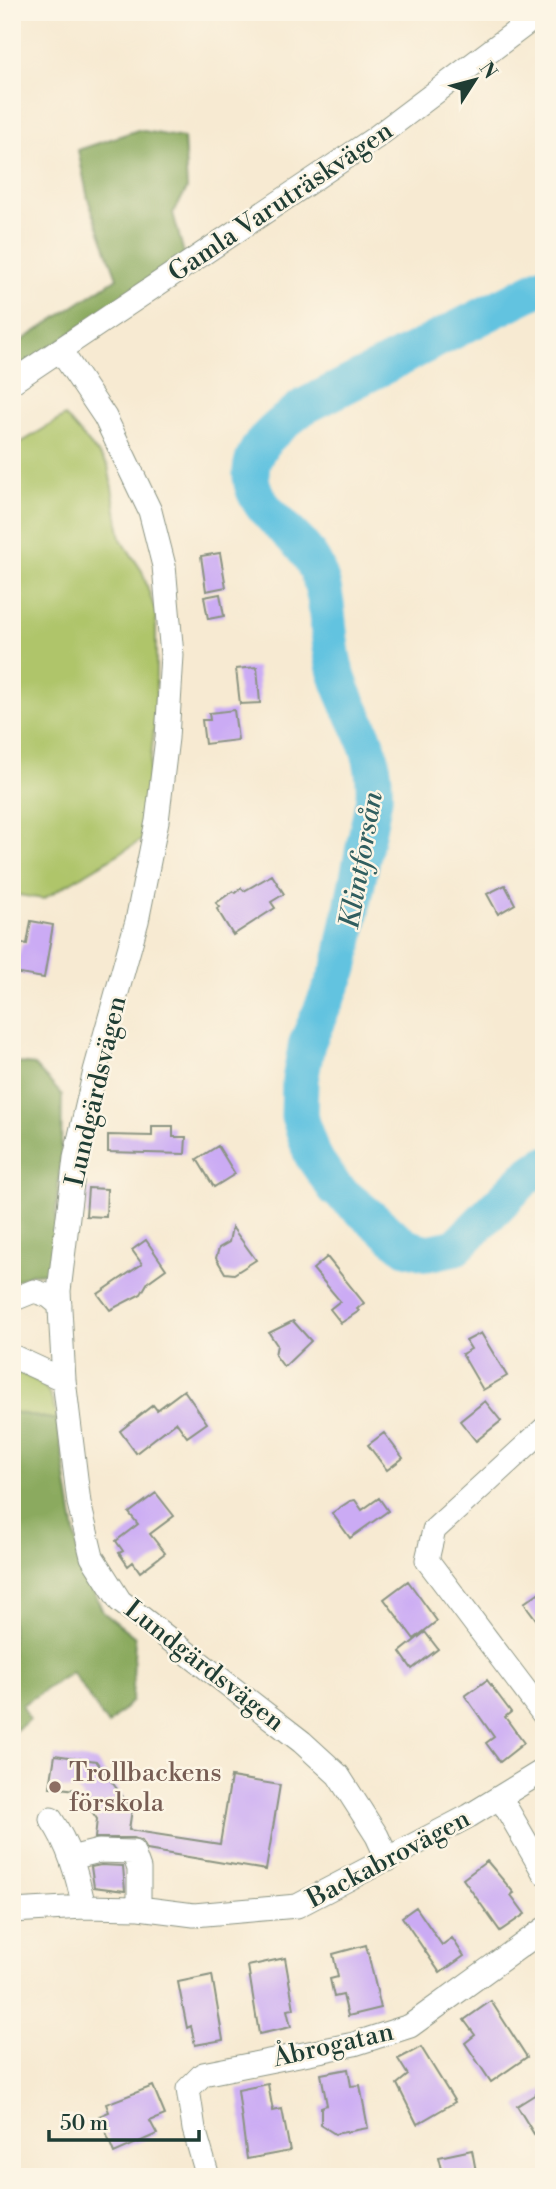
<svg xmlns="http://www.w3.org/2000/svg" width="556" height="2189" viewBox="0 0 556 2189" font-family="'Libre Bodoni',serif">
  <rect width="100%" height="100%" fill="#fcf5e5"/>
  <filter id="ink" filterUnits="userSpaceOnUse"><feTurbulence type="fractalNoise" baseFrequency=".0143" numOctaves="2"/><feDisplacementMap in="SourceGraphic" scale="14" xChannelSelector="R" yChannelSelector="G"/><feConvolveMatrix kernelMatrix="1 2 1 2 8 2 1 2 1" color-interpolation-filters="sRGB"/></filter>
  <filter id="wash" filterUnits="userSpaceOnUse"><feTurbulence type="fractalNoise" baseFrequency=".00686" numOctaves="4" result="noise"/><feDisplacementMap in="SourceGraphic" scale="28" xChannelSelector="R" yChannelSelector="G"/><feGaussianBlur stdDeviation="1.57" result="paint"/><feColorMatrix in="noise" values="0 0 0 0 0 0 0 0 0 0 0 0 0 0 0 0 0 1.4 0 .05"/><feComposite in="paint" operator="in"/></filter>
  <g filter="url(#wash)">
    <rect width="100%" height="100%" fill="#f7ead2"/>
    <path fill="#afc56a" stroke="#67814f" stroke-width="2" d="M 65,416 L 108,465 L 121,539 L 142,571 L 156,613 L 156,711 L 142,840 L 43,899 L 12,894 L 12,448 Z
      M 12,1370 C 45,1383 50,1385 57,1420 L 12,1412 Z"/>
    <path fill="#8baa5e" stroke="#557449" stroke-width="2" d="M 138,130 L 184,138 L 187,189 L 173,213 L 185,257 L 12,373 L 12,347 L 117,278 L 88,199 L 78,150 Z
      M 12,1062 L 34,1065 L 62,1095 L 61,1155 L 51,1273 L 30,1274 L 12,1283 Z
      M 12,1412 L 57,1420 L 79,1558 L 103,1612 L 135,1637 L 132,1701 L 108,1725 L 72,1672 L 22,1705 L 29,1720 L 12,1733 Z"/>
    <g fill="none" stroke-linecap="round" stroke-linejoin="round">
      <path stroke="#62c3e0" stroke-width="37" d="M 544,285 L 303,407 C 281,425 249,445 251,477 C 254,513 297,532 313,562 C 332,596 325,636 336,672 C 351,722 377,741 374,798 L 340,968 L 307,1043 L 300,1080 L 299,1116 L 312,1155 L 335,1188 L 406,1247 L 428,1253 L 456,1247 L 524,1179 L 544,1165"/>
    </g>
    <g id="blocks">
      <path fill="#cbabf4" d="M 220,553 L 226,587 L 206,591 L 201,556 Z
        M 220,594 L 224,616 L 208,619 L 204,597 Z
        M 257,667 L 260,703 L 240,704 L 236,669 Z
        M 234,710 L 238,740 L 205,744 L 202,720 L 210,720 L 209,713 Z
        M 272,875 L 284,894 L 271,902 L 275,908 L 233,935 L 217,909 L 220,907 L 216,903 L 233,891 L 235,893 L 241,888 L 244,891 Z
        M 505,885 L 515,904 L 498,914 L 487,894 Z
        M 31,921 L 53,925 L 44,978 L 14,973 L 22,943 L 27,944 Z
        M 152,1126 L 173,1126 L 173,1137 L 186,1137 L 185,1154 L 108,1152 L 108,1135 L 152,1136 Z
        M 218,1146 L 235,1174 L 214,1187 L 197,1159 Z
        M 88,1188 L 107,1189 L 106,1217 L 86,1216 Z
        M 232,1227 L 256,1260 L 234,1274 L 225,1273 L 216,1258 L 219,1248 L 229,1242 Z
        M 146,1240 L 166,1269 L 148,1282 L 141,1294 L 110,1310 L 98,1294 L 142,1264 L 132,1250 Z
        M 327,1257 L 364,1303 L 357,1309 L 359,1311 L 341,1323 L 330,1309 L 340,1301 L 313,1269 Z
        M 293,1321 L 311,1341 L 284,1367 L 275,1355 L 277,1345 L 269,1333 Z
        M 481,1333 L 507,1376 L 483,1390 L 462,1354 L 471,1349 L 466,1341 Z
        M 184,1390 L 207,1423 L 187,1437 L 176,1422 L 136,1453 L 120,1431 L 153,1405 L 157,1410 Z
        M 485,1401 L 501,1421 L 476,1441 L 460,1421 Z
        M 384,1433 L 403,1458 L 387,1470 L 368,1445 Z
        M 156,1493 L 174,1516 L 150,1534 L 165,1553 L 140,1572 L 133,1562 L 128,1566 L 119,1553 L 123,1551 L 116,1541 L 138,1524 L 129,1513 Z
        M 379,1498 L 388,1511 L 350,1538 L 332,1513 L 350,1501 L 355,1500 L 362,1510 Z
        M 408,1581 L 437,1621 L 414,1639 L 384,1599 Z
        M 544,1589 L 544,1630 L 524,1603 Z
        M 425,1632 L 438,1649 L 412,1669 L 400,1652 Z
        M 487,1680 L 511,1712 L 505,1717 L 524,1743 L 500,1762 L 486,1743 L 494,1737 L 465,1696 Z
        M 55,1755 L 96,1761 L 132,1809 L 129,1830 L 220,1844 L 231,1777 L 280,1785 L 266,1870 L 147,1850 L 142,1841 L 134,1838 L 95,1838 L 97,1819 L 77,1790 L 50,1787 Z
        M 487,1861 L 514,1893 L 511,1895 L 525,1914 L 500,1931 L 463,1879 Z
        M 101,1865 L 123,1866 L 125,1891 L 94,1887 L 91,1867 Z
        M 416,1907 L 442,1945 L 452,1938 L 464,1956 L 440,1973 L 402,1917 Z
        M 366,1945 L 381,2008 L 348,2016 L 343,1995 L 334,1997 L 330,1979 L 338,1977 L 333,1954 Z
        M 285,1958 L 294,2009 L 287,2010 L 291,2027 L 259,2034 L 248,1966 Z
        M 212,1975 L 223,2040 L 195,2045 L 191,2026 L 187,2028 L 178,1982 Z
        M 491,2001 L 527,2057 L 491,2082 L 465,2043 L 475,2035 L 464,2020 Z
        M 421,2047 L 455,2102 L 417,2124 L 397,2084 L 408,2075 L 398,2059 Z
        M 348,2069 L 351,2086 L 360,2085 L 368,2128 L 335,2134 L 321,2125 L 321,2107 L 327,2105 L 321,2074 Z
        M 268,2084 L 273,2111 L 282,2109 L 290,2151 L 247,2159 L 238,2090 Z
        M 153,2086 L 165,2115 L 150,2121 L 157,2134 L 114,2153 L 99,2116 L 109,2112 L 106,2104 Z
        M 544,2089 L 544,2127 L 534,2134 L 517,2106 Z
        M 472,2150 L 477,2177 L 444,2177 L 439,2157 Z"/>
    </g>
  </g>
  <g filter="url(#ink)">
    <use href="#blocks" fill-opacity="0" stroke="#8b9483" stroke-width="2"/>
    <g fill="none" stroke-linecap="round" stroke-linejoin="round">
      <defs>
        <path id="minor" d="M 60,350 L 105,417 L 150,511 L 164,566 L 172,655 L 167,738 L 157,821 L 137,921 L 95,1071 L 75,1158 L 59,1291 L 64,1380 L 79,1503 L 92,1557 L 120,1601 L 302,1742 L 338,1775 L 377,1836 L 388,1860
          M 12,382 L 375,138 L 542,12
          M 12,1300 L 34,1291 L 49,1296 L 60,1305
          M 12,1356 L 64,1380
          M 544,1429 L 434,1530 L 427,1560 L 544,1715
          M 500,1797 L 544,1873
          M 51,1819 C 69,1845 77,1875 84,1907
          M 71,1858 L 99,1851 L 133,1852 L 139,1869 L 139,1908
          M 12,1911 L 84,1907 L 139,1908 L 194,1915 L 297,1906 L 469,1816 L 544,1770
          M 208,2177 L 194,2129 L 188,2089 L 203,2074 L 354,2044 L 410,2026 L 544,1929"/>
      </defs>
      <use href="#minor" stroke="#8b9483" stroke-width="25"/>
      <use href="#minor" stroke="#fff" stroke-width="23"/>
    </g>
  </g>
  <circle fill="#8d6e63" stroke="#fcf5e5" stroke-width="2.5" cx="55" cy="1787" r="7"/>
  <g text-anchor="middle" stroke-width="5" stroke-linejoin="round" paint-order="stroke">
    <g font-size="26" fill="#1f3d34" stroke="#fcf5e5">
      <text transform="translate(280 201) rotate(-34)" y="9">Gamla Varuträskvägen</text>
      <text transform="translate(95 1091) rotate(-77)" y="9">Lundgärdsvägen</text>
      <text transform="translate(205 1665) rotate(38)" y="9">Lundgärdsvägen</text>
      <text transform="translate(388 1858) rotate(-28)" y="9">Backabrovägen</text>
      <text transform="translate(333 2044) rotate(-13)" y="9">Åbrogatan</text>
    </g>
    <g font-size="26" fill="#785e54" stroke="#fcf5e5" text-anchor="start">
      <text x="69" y="1781">Trollbackens<tspan x="69" dy="30">förskola</tspan></text>
    </g>
    <g font-size="28" font-style="italic" fill="#305e5f" stroke="#fcf5e5">
      <text transform="translate(360 860) rotate(-80)" y="10">Klintforsån</text>
    </g>
  </g>
  <rect width="556" height="2189" fill="none" stroke="#fcf5e5" stroke-width="42"/>
  <g transform="translate(475 80) rotate(54)" stroke="#fcf5e5" stroke-width="5" paint-order="stroke">
  <path d="M0-5L12 26L0 18L-12 26Z" fill="#1f3d34"/>
  <text y="-10" font-size="19" font-weight="bold" text-anchor="middle" fill="#1f3d34">N</text>
  </g>
  <path d="M49 2130v10h150v-10" fill="none" stroke="#1f3d34" stroke-width="3.5"/>
  <text x="60" y="2130" font-size="21" fill="#1f3d34" stroke="#fcf5e5" stroke-width="5" paint-order="stroke">50 m</text>
</svg>
